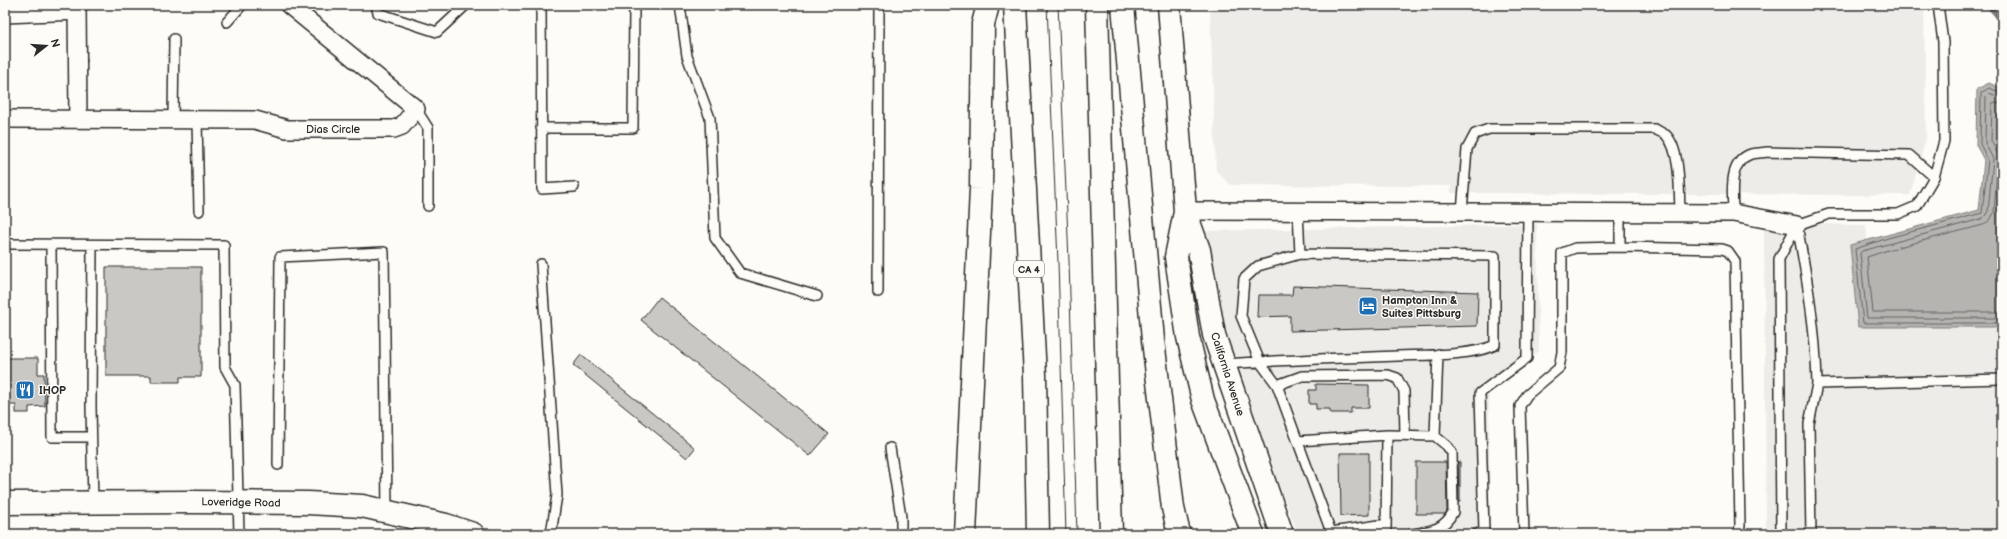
<svg xmlns="http://www.w3.org/2000/svg" width="2007" height="539" viewBox="0 0 2007 539" font-family="'Balsamiq Sans',sans-serif">
  <rect width="100%" height="100%" fill="#fdfcf7"/>
  <filter id="ink" filterUnits="userSpaceOnUse"><feTurbulence type="fractalNoise" baseFrequency=".025" numOctaves="2"/><feDisplacementMap in="SourceGraphic" scale="8" xChannelSelector="R" yChannelSelector="G"/><feConvolveMatrix kernelMatrix="1 2 1 2 8 2 1 2 1" color-interpolation-filters="sRGB"/></filter>
  <g filter="url(#ink)">
    <path fill="#edece8" d="M 1210,5 L 1924,5 L 1926,138 L 1910,195 L 1451,193 L 1451,186 L 1231,185 L 1216,171 Z
      M 1764,223 L 1866,225 L 1873,313 L 2002,316 L 2002,534 L 1766,534 Z
      M 1537,224 L 1539,351 L 1489,392 L 1490,534 L 1298,534 L 1220,332 L 1205,231 Z"/>
    <path fill="#b5b4b1" stroke="#7e7d7b" d="M 1989,83 L 2002,89 L 2002,327 L 1858,327 L 1850,245 L 1979,210 L 1984,160 L 1976,145 L 1977,89 Z"/>
    <g fill="none" stroke-linecap="round" stroke-linejoin="round">
      <path stroke="#626261" stroke-width="1" d="M 2002,93 L 1989,88 L 1981,93 L 1980,144 L 1988,160 L 1982,213 L 1888,238 L 1855,249 L 1863,323 L 2002,323
        M 2002,98 L 1989,93 L 1986,96 L 1985,143 L 1993,159 L 1988,211 L 1985,216 L 1981,219 L 1862,251 L 1860,253 L 1867,318 L 2002,318
        M 2002,104 L 1994,102 L 1992,104 L 1991,141 L 1998,154 L 1998,161 L 1994,213 L 1990,220 L 1983,225 L 1891,249 L 1867,257 L 1873,312 L 2002,312"/>
      <path stroke="#7e7d7b" stroke-width="5" d="M 1988,5 L 2002,21"/>
    </g>
    <path fill="#c9c8c4" stroke="#2b2b2b" d="M 106,267 L 201,267 L 201,377 L 180,377 L 180,382 L 151,382 L 151,376 L 106,376 Z
      M 1293,286 L 1478,292 L 1477,326 L 1290,331 L 1290,316 L 1257,317 L 1258,295 L 1292,295 Z
      M 659,297 L 829,434 L 810,456 L 641,320 Z
      M 581,355 L 695,448 L 687,458 L 573,365 Z
      M 5,358 L 38,358 L 38,374 L 44,374 L 45,406 L 29,407 L 29,413 L 16,413 L 16,405 L 5,405 Z
      M 1316,384 L 1369,385 L 1369,408 L 1351,408 L 1351,413 L 1330,413 L 1330,409 L 1316,409 L 1316,404 L 1309,404 L 1309,390 L 1316,390 Z
      M 1340,453 L 1369,453 L 1369,515 L 1341,516 Z
      M 1416,462 L 1446,462 L 1447,511 L 1445,514 L 1416,514 Z
      M 1458,462 L 1460,462 L 1460,502 L 1459,502 Z"/>
    <g fill="none" stroke-linecap="round" stroke-linejoin="round">
      <defs>
        <path id="service" d="M 376,5 L 378,13 L 437,32 L 466,5
          M 541,5 L 542,189 L 574,187
          M 680,5 L 687,56 L 710,118 L 715,238 L 740,273 L 817,296
          M 227,22 L 242,5
          M 416,109 L 428,128 L 428,206
          M 173,120 L 174,39
          M 197,120 L 199,211
          M 541,128 L 633,128 L 634,5
          M 1298,211 L 1300,254
          M 1462,212 L 1467,149 L 1475,134 L 1489,129 L 1655,129 C 1658,131 1663,133 1666,135 C 1681,150 1679,193 1680,213
          M 1620,213 L 1620,247 L 1722,249 L 1728,251 L 1735,261 L 1740,526 L 1738,534
          M 1733,213 C 1733,194 1727,162 1751,154 C 1756,153 1762,153 1767,152 L 1909,155 L 1934,177
          M 1797,225 C 1807,278 1816,330 1817,384 L 2002,379
          M 5,244 L 224,245 L 225,367 L 235,385 L 239,534
          M 51,244 L 52,437 L 91,437
          M 92,245 L 91,406 L 93,503
          M 541,264 L 557,495 L 551,534
          M 878,292 L 879,5
          M 1224,364 C 1282,360 1340,358 1398,356 C 1424,355 1472,356 1495,345 L 1495,256 L 1300,254 L 1258,266 L 1244,279 L 1241,316 L 1260,362 L 1277,385 L 1331,532 L 1386,524
          M 1277,385 L 1302,376 L 1388,375 L 1397,378 L 1404,391 L 1405,435
          M 1435,436 L 1438,354
          M 1298,441 L 1387,435 L 1435,436 L 1447,446 L 1452,453 L 1453,512 C 1444,530 1430,531 1412,534
          M 890,448 L 901,517 L 901,534
          M 278,465 L 280,257 L 384,252 L 387,512
          M 1386,534 L 1387,435
          M 1477,534 L 1484,531 L 1480,393 L 1527,358 L 1528,212
          M 1524,534 L 1520,406 L 1527,395 L 1559,368 L 1562,352 L 1562,253 L 1575,248 L 1620,247
          M 1781,534 L 1779,259 L 1797,225 L 1829,214 L 1898,214 L 1917,206 L 1934,177 L 1944,141 L 1943,42 L 1938,5
          M 1811,534 L 1809,424 L 1817,384"/>
        <path id="minor" d="M 77,5 L 78,119
          M 5,14 L 77,11
          M 5,119 L 255,120 L 287,129 L 394,129 L 402,126 L 416,109 L 289,5
          M 1185,211 L 1733,213 L 1797,225"/>
        <path id="secondary" d="M 1169,5 L 1185,211 L 1199,250 L 1214,335 L 1282,534
          M 1185,212 L 1176,257 L 1188,337 L 1203,400 L 1253,534
          M 5,503 L 192,502 L 308,503 L 362,506 L 446,525 L 473,534"/>
        <path id="motorway" d="M 1015,5 L 1035,375 L 1038,534
          M 1097,5 L 1111,534
          M 1123,5 L 1153,340 L 1173,508 L 1179,534
          M 965,534 L 981,189 L 983,24 L 988,5"/>
      </defs>
      <use href="#service" stroke="#2b2b2b" stroke-width="12"/>
      <use href="#minor" stroke="#2b2b2b" stroke-width="20"/>
      <use href="#secondary" stroke="#2b2b2b" stroke-width="25"/>
      <use href="#motorway" stroke="#2b2b2b" stroke-width="25"/>
      <use href="#service" stroke="#fdfcf7" stroke-width="9"/>
      <use href="#minor" stroke="#fdfcf7" stroke-width="17"/>
      <use href="#secondary" stroke="#fdfcf7" stroke-width="22"/>
      <use href="#motorway" stroke="#fdfcf7" stroke-width="22"/>
      <path stroke="#2b2b2b" stroke-width="1" d="M 1047,5 L 1058,262 L 1066,534
        M 1058,5 L 1069,261 L 1077,534"/>
    </g>
  </g>
  <defs>
    <symbol id="hotel-square" viewBox="-11 -11 22 22"><rect x="-9" y="-9" width="18" height="18" rx="4" fill="#1f6fb2" stroke="#fdfcf7"/><path d="M-6-4.5h1.5V1H6V5H4.5V3h-9V5H-6ZM-4 0a1.8 1.8 0 1 1 3.6 0ZM.5 0V-2.5h3Q6-2.5 6 0Z" fill="#fff"/></symbol>
    <symbol id="restaurant-square" viewBox="-11 -11 22 22"><rect x="-9" y="-9" width="18" height="18" rx="4" fill="#1f6fb2" stroke="#fdfcf7"/><path d="M-5-6h1v4h1v-4h1v4h1v-4h1v5L-1.5 .5V6h-2V.5L-5-1ZM5-6V6H3V1.5H1.5Q1.5-4 5-6Z" fill="#fff"/></symbol>
  </defs>
  <g fill-rule="evenodd">
    <use href="#hotel-square" x="1357" y="295" width="22" height="22"/>
    <use href="#restaurant-square" x="14" y="379" width="22" height="22"/>
  </g>
  <g text-anchor="middle" stroke-width="3" stroke-linejoin="round" paint-order="stroke">
    <rect fill="#fdfcf7" stroke="#6a6a68" stroke-width="1" x="1014" y="261" width="30" height="16" rx="3"/>
    <g font-size="10" font-weight="bold" fill="#2b2b2b">
      <text x="1029" y="273">CA 4</text>
    </g>
    <g font-size="11" fill="#2b2b2b" stroke="#fdfcf7">
      <text x="333" y="133">Dias Circle</text>
      <text transform="translate(1228 374) rotate(72)" y="4">California Avenue</text>
      <text transform="translate(241 502) rotate(1)" y="4">Loveridge Road</text>
    </g>
    <g font-size="11" font-weight="bold" fill="#2b2b2b" stroke="#fdfcf7" text-anchor="start">
      <text x="1382" y="304">Hampton Inn &amp;<tspan x="1382" dy="13">Suites Pittsburg</tspan></text>
      <text x="39" y="394">IHOP</text>
    </g>
  </g>
  <rect width="2007" height="539" fill="none" stroke="#fdfcf7" stroke-width="20"/>
  <rect x="10" y="10" width="1987" height="519" fill="none" stroke="#2b2b2b" stroke-width="1.5" filter="url(#ink)"/>
  <g transform="translate(46 46) rotate(73)" stroke="#fdfcf7" stroke-width="3" paint-order="stroke">
  <path d="M0-3L7 15L0 10L-7 15Z" fill="#2b2b2b"/>
  <text y="-6" font-size="11" font-weight="bold" text-anchor="middle" fill="#2b2b2b">N</text>
  </g>
</svg>
